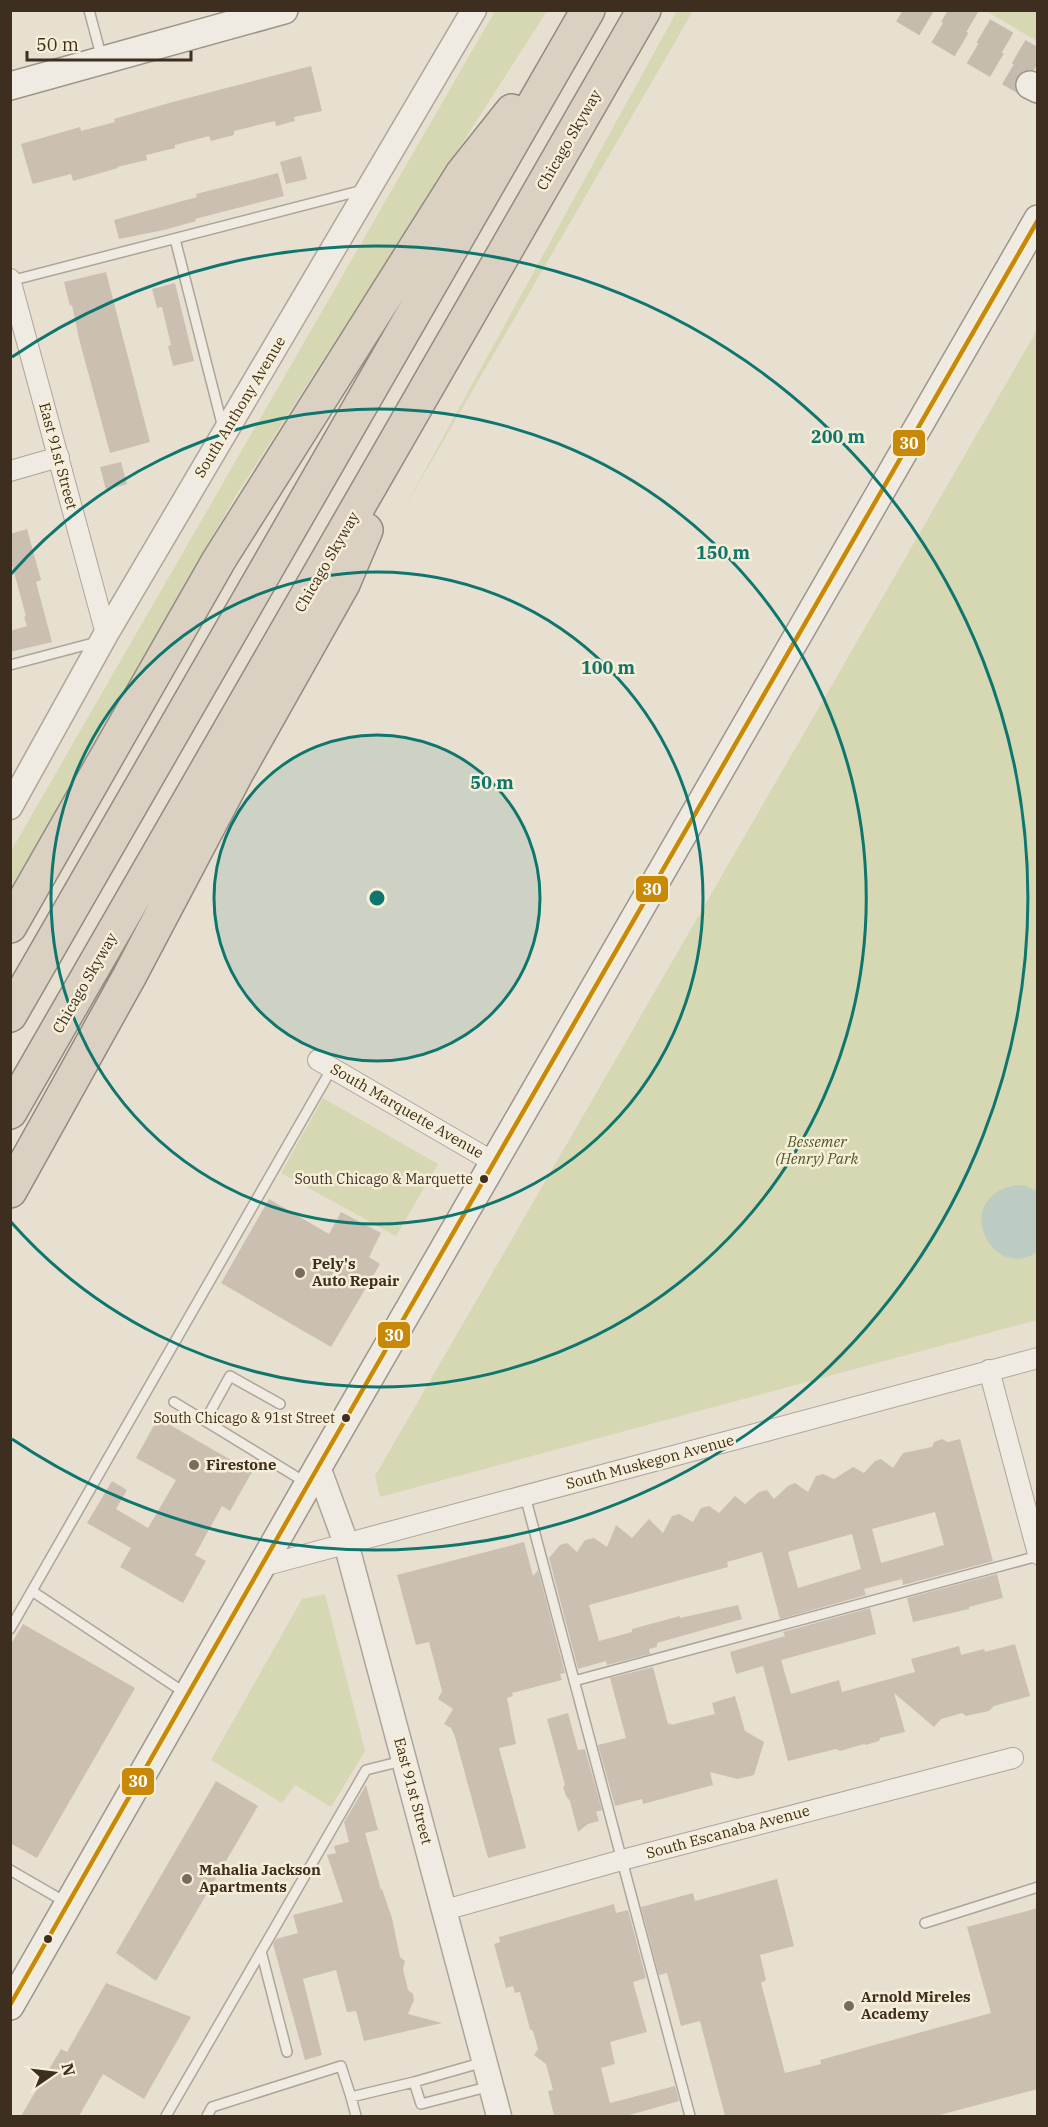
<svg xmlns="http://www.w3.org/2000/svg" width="1048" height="2127" viewBox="0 0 1048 2127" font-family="'IBM Plex Serif',serif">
  <rect width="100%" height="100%" fill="#e7e0d1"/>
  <path fill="#d6d7b3" d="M 495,11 L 547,11 L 235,497 L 11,888 L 11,851 Z
    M 677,11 L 693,11 L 402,512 Z
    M 986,11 L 1037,11 L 1037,41 Z
    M 1037,330 L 1037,1320 L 380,1497 L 375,1476 Z
    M 323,1098 L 438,1164 L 396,1236 L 281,1173 Z
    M 325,1594 L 365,1751 L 331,1807 L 295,1785 L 282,1803 L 211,1760 L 302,1599 Z"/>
  <path fill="#bcccc2" d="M 1016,1185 L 1025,1186 L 1037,1191 L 1037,1252 C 991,1283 950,1197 1016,1185 Z"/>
  <path fill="#cbbfb2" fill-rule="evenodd" d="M 311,66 L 322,111 L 294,117 L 295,121 L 276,126 L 275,121 L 234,131 L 234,135 L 211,141 L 209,136 L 175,145 L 175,148 L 146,155 L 147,160 L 117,167 L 118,168 L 73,181 L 71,174 L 33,184 L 31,179 L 21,144 L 80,127 L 81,131 L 115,122 L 114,119 L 169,103 Z
    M 301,156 L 307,179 L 286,184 L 280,162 Z
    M 278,173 L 284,196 L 195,219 L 196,221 L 164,230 L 119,239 L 114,220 L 197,197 L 196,194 Z
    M 106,272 L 150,442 L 110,453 L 79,339 L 72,305 L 70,306 L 64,282 Z
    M 175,283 L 194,361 L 173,366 L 168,346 L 171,345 L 162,307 L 157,308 L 152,289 Z
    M 121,462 L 127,484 L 106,490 L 100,467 Z
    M 27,529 L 41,580 L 36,582 L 52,642 L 10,652 L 10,631 L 27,626 L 24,617 L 26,616 L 10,558 L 10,534 Z
    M 269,1199 L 329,1234 L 341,1212 L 381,1233 L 369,1257 L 380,1264 L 331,1347 L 221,1283 Z
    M 158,1418 L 252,1472 L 230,1511 L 222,1506 L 195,1555 L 206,1561 L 183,1603 L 120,1567 L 131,1548 L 87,1523 L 112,1481 L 127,1490 L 116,1509 L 148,1528 L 176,1480 L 136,1458 Z
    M 942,1439 L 948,1442 L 960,1439 L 993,1561 L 903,1585 L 902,1579 L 864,1589 L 866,1595 L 780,1619 L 762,1552 L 727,1562 L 728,1567 L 589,1605 L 599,1641 L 632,1632 L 632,1629 L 680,1616 L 680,1618 L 738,1605 L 742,1619 L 657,1643 L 657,1647 L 649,1649 L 650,1654 L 607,1665 L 606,1661 L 578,1669 L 549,1558 L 560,1545 L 567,1543 L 577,1552 L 585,1540 L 594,1538 L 607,1547 L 616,1525 L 632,1538 L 649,1519 L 663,1533 L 672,1516 L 679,1514 L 693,1522 L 701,1508 L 709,1506 L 719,1513 L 735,1496 L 745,1504 L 759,1492 L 767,1490 L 774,1499 L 788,1486 L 795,1483 L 808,1492 L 816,1476 L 823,1474 L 834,1479 L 853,1467 L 864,1473 L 875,1461 L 881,1459 L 893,1468 L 903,1453 L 932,1447 L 934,1442 ZM 935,1512 L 944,1545 L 881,1563 L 872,1529 ZM 852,1534 L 861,1569 L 798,1588 L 788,1552 Z
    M 524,1542 L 533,1576 L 538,1570 L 565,1673 L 560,1674 L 562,1680 L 512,1693 L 513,1696 L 507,1698 L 516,1744 L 499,1748 L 526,1848 L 488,1858 L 455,1737 L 451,1728 L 444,1724 L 453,1709 L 438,1699 L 442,1691 L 429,1642 L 416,1645 L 397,1575 Z
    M 997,1574 L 1003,1598 L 969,1607 L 969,1609 L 913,1622 L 907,1598 Z
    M 870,1608 L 876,1634 L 781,1660 L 791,1694 L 839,1680 L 842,1692 L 915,1672 L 911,1659 L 959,1646 L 961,1655 L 984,1649 L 985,1652 L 1015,1644 L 1030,1696 L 994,1706 L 989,1711 L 966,1716 L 962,1713 L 941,1719 L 934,1727 L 894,1693 L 905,1732 L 880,1738 L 879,1741 L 866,1745 L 864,1744 L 840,1751 L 836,1749 L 788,1761 L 763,1666 L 736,1674 L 730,1652 L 785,1636 L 783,1632 Z
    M 23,1624 L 135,1688 L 37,1858 L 10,1843 L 10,1646 Z
    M 653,1667 L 668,1724 L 671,1723 L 671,1725 L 715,1714 L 712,1703 L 735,1696 L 745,1731 L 764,1742 L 754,1775 L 737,1779 L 710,1772 L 713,1785 L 643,1804 L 642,1799 L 615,1806 L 598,1745 L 626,1738 L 610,1678 Z
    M 568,1713 L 578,1750 L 585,1749 L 602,1810 L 596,1812 L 599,1821 L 588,1824 L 578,1832 L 570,1801 L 566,1796 L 563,1787 L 565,1785 L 547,1719 Z
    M 216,1781 L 258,1806 L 156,1981 L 116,1953 Z
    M 366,1785 L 378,1830 L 365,1833 L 381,1890 L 382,1889 L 392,1918 L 400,1957 L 405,1961 L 403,1969 L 408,1990 L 413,1994 L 414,2000 L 408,2014 L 442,2023 L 364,2041 L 356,2011 L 347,2012 L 336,1970 L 303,1979 L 322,2055 L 305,2060 L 273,1944 L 276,1939 L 298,1933 L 293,1915 L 343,1902 L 327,1855 L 336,1853 L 334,1846 L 349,1842 L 344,1822 Z
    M 777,1879 L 794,1946 L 760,1955 L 766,1980 L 761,1983 L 785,2073 L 821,2064 L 820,2060 L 991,2013 L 967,1927 L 1038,1908 L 1038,2089 L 936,2116 L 725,2116 L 700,2021 L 681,2026 L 667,1973 L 659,1975 L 641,1907 L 693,1893 L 695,1901 Z
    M 614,1904 L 616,1913 L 628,1910 L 646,1978 L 633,1982 L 647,2032 L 610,2042 L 615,2064 L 601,2068 L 610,2103 L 675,2086 L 679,2101 L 626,2116 L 554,2116 L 548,2091 L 553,2090 L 546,2064 L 534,2055 L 538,2049 L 533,2031 L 530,2029 L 520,1992 L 515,1993 L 513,1986 L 506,1988 L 494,1944 L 500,1942 L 499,1937 Z
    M 106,1983 L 191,2017 L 144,2099 L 103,2074 L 79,2116 L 21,2116 L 61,2049 L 67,2052 Z"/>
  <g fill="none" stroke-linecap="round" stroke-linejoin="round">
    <path stroke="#c5bcae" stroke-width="27" stroke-dasharray="27 14" stroke-linecap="butt" d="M 903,10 L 1030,85
      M 948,10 L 1038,63"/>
    <defs>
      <path id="service" d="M 89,10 L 102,59
        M 175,239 L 223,428
        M 10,281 L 363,190
        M 10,665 L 97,642
        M 174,1402 L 305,1482
        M 205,1421 L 230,1376 L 280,1404
        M 525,1496 L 690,2116
        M 32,1591 L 185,1693
        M 10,1629 L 332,1068
        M 574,1681 L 1038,1556
        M 10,1870 L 67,1903
        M 925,1923 L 1038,1887
        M 261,1951 L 287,2052
        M 414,2082 L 421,2104 L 491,2086
        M 351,2097 L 356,2116
        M 166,2116 L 366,1770 L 402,1761
        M 207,2116 L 212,2107 L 341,2066 L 351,2097 L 414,2082 L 484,2062"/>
      <path id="minor" d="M 10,279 L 106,634
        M 10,471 L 59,457
        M 318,1060 L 495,1163
        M 989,1370 L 1038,1554
        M 263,1566 L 1038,1358
        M 445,1910 L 622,1860 L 1013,1758"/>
      <path id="tertiary" d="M 10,807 L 106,634 L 474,10
        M 318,1467 L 346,1543 L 499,2116"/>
      <path id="secondary" d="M 1030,85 L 1038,89
        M 10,86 L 284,10
        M 10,2006 L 318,1467 L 1038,219"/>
      <path id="motorway" d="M 10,926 L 219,560 L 462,174 L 512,111
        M 10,1015 L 588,10
        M 10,1112 L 644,10
        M 10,1191 L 129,977 L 236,774 L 343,584 L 366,530"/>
    </defs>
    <use href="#service" stroke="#ada599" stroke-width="12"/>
    <use href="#minor" stroke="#ada599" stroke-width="22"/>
    <use href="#tertiary" stroke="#ada599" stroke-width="27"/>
    <use href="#secondary" stroke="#9c958a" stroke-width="30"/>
    <use href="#motorway" stroke="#928b80" stroke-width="36"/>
    <use href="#service" stroke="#efebe3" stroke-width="9"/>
    <use href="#minor" stroke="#efebe3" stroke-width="20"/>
    <use href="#tertiary" stroke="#efebe3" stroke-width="24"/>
    <use href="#secondary" stroke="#efebe3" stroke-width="27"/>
    <use href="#motorway" stroke="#dad1c2" stroke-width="33"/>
    <defs>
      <path id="bus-1" d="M 10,2005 L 318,1467 L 1038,220"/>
    </defs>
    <use href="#bus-1" stroke="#f7eed8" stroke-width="9"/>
    <use href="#bus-1" stroke="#c88808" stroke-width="4.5"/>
  </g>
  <circle cx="377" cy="898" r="163" fill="#0f766e" fill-opacity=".12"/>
  <g fill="none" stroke="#0f766e" stroke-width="3">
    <circle cx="377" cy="898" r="163"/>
    <circle cx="377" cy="898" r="326"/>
    <path d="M11 574A489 489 0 1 1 11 1222"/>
    <path d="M12 357A652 652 0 1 1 12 1439"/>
  </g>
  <g fill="#3d2e20" stroke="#f7eed8" stroke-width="2">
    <circle cx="484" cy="1179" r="5"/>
    <circle cx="346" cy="1418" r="5"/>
    <circle cx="48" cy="1939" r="5"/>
  </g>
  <g fill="#786c5e" stroke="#f7eed8" stroke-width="2">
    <circle cx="300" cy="1273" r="6"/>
    <circle cx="194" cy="1465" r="6"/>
    <circle cx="187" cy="1879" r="6"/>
    <circle cx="849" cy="2006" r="6"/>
  </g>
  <g text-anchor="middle" stroke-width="5" stroke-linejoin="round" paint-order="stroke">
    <g font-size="14" fill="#3d2e20" stroke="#f7eed8" text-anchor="end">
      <text x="473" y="1184">South Chicago &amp; Marquette</text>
      <text x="335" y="1423">South Chicago &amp; 91st Street</text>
    </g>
    <g font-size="15" fill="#3d2e20" stroke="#f7eed8">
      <text transform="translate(569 140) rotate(-60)" y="5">Chicago Skyway</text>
      <text transform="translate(240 407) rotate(-59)" y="5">South Anthony Avenue</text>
      <text transform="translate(58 456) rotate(75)" y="5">East 91st Street</text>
      <text transform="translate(327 562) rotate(-60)" y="5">Chicago Skyway</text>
      <text transform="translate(85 983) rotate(-60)" y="5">Chicago Skyway</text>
      <text transform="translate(407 1111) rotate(30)" y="5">South Marquette Avenue</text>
      <text transform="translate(650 1462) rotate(-15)" y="5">South Muskegon Avenue</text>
      <text transform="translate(413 1791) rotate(75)" y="5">East 91st Street</text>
      <text transform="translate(728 1832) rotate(-15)" y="5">South Escanaba Avenue</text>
    </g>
    <g font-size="15" font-style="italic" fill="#4d5a26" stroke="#f7eed8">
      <text x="817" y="1147">Bessemer<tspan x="817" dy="17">(Henry) Park</tspan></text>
    </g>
    <g font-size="15" font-weight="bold" fill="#3d2e20" stroke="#f7eed8" text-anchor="start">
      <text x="312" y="1269">Pely's<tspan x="312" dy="17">Auto Repair</tspan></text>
      <text x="206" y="1470">Firestone</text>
      <text x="199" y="1875">Mahalia Jackson<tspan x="199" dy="17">Apartments</tspan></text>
      <text x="861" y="2002">Arnold Mireles<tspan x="861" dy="17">Academy</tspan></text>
    </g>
  </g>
  <circle cx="377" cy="898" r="9" fill="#0f766e" stroke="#f7eed8" stroke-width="3"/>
  <g font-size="18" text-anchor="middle" font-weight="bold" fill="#0f766e" stroke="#f7eed8" stroke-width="5" stroke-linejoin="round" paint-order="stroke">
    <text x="838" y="443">200 m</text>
    <text x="723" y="559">150 m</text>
    <text x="608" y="674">100 m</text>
    <text x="492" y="789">50 m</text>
  </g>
  <g stroke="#f7eed8" stroke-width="2">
    <rect x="892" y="429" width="34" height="28" rx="6" fill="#c88808"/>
    <rect x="635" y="875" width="34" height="28" rx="6" fill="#c88808"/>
    <rect x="377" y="1321" width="34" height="28" rx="6" fill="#c88808"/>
    <rect x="121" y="1767" width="34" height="29" rx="6" fill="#c88808"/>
  </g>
  <g font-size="16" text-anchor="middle" font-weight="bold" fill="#fff">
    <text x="909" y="449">30</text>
    <text x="652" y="895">30</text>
    <text x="394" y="1341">30</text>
    <text x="138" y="1787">30</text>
  </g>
  <rect width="1048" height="2127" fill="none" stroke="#3d2e20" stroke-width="24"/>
  <g transform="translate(54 2073) rotate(76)" stroke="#f7eed8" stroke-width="4.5" paint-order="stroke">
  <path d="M0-4.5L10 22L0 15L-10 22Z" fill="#3d2e20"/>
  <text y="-9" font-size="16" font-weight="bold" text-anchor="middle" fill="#3d2e20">N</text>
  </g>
  <path d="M27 51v9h164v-9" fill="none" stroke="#3d2e20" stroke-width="3"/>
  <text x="36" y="51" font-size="18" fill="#3d2e20" stroke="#f7eed8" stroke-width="4.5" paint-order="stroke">50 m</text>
</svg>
